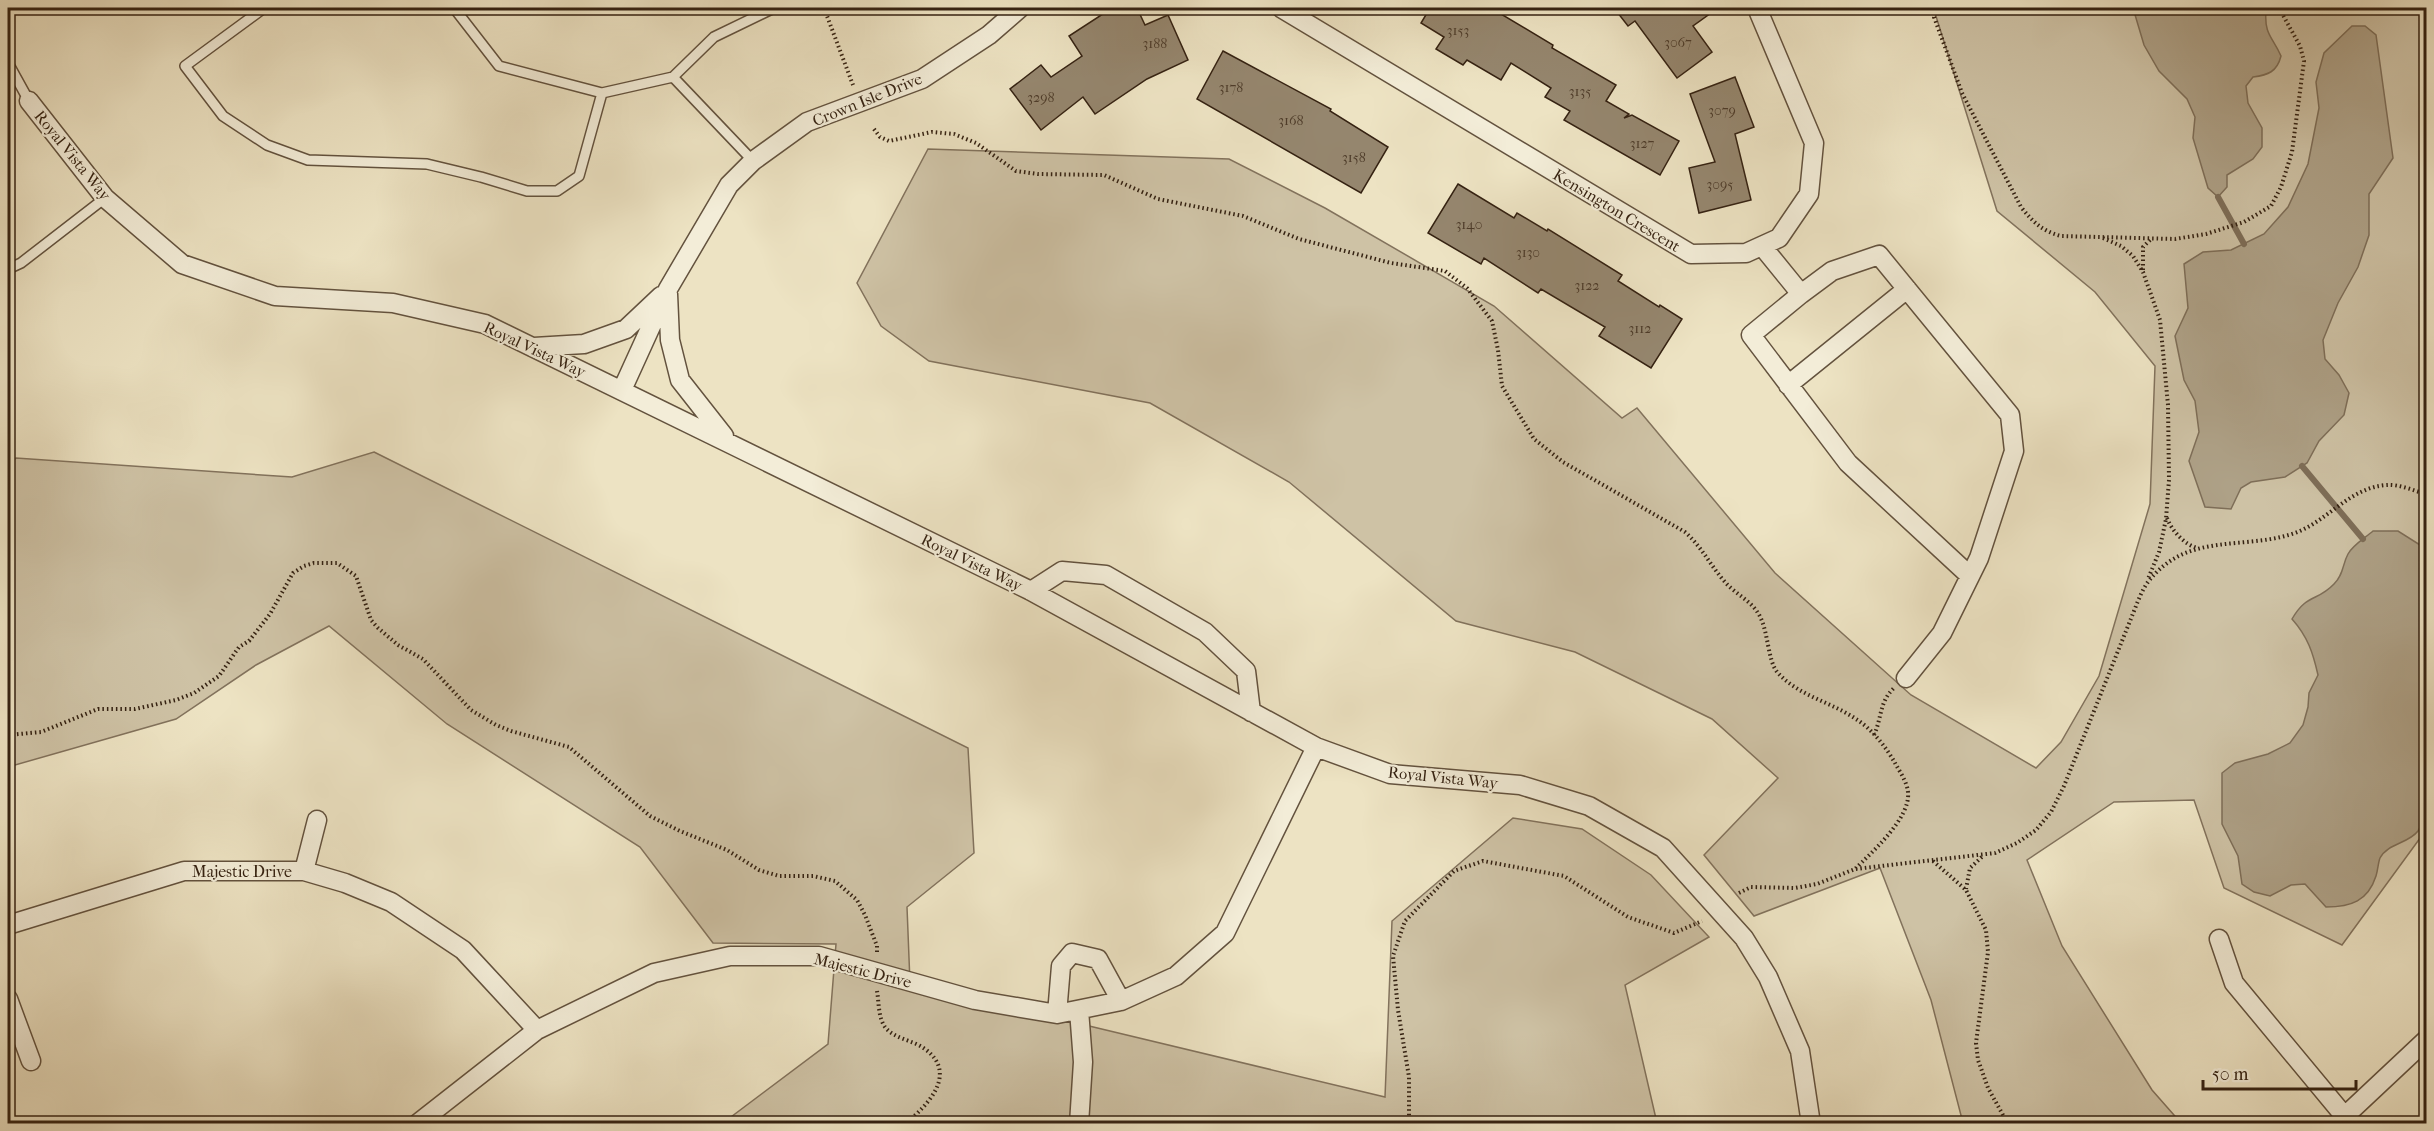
<svg xmlns="http://www.w3.org/2000/svg" width="2434" height="1131" viewBox="0 0 2434 1131" font-family="'IM FELL French Canon',serif">
  <rect width="100%" height="100%" fill="#ede3c3"/>
  <filter id="stains"><feTurbulence type="fractalNoise" baseFrequency=".00333" numOctaves="4"/><feColorMatrix values="0 0 0 0 .2 0 0 0 0 .09 0 0 0 0 .02 0 0 0 .5 -.17"/></filter>
  <radialGradient id="worn" r=".72"><stop offset=".6" stop-color="#630" stop-opacity="0"/><stop offset="1" stop-color="#630" stop-opacity=".3"/></radialGradient>
  <path fill="#cec2a5" stroke="#82725c" stroke-width="1.5" d="M 1937,8 L 2426,8 L 2426,830 L 2342,945 L 2224,888 L 2194,800 L 2114,802 L 2027,860 L 2062,946 L 2152,1090 L 2181,1123 L 1963,1123 L 1931,1000 L 1880,868 L 1754,916 L 1704,855 L 1778,778 L 1712,719 L 1575,652 L 1456,621 L 1289,482 L 1150,403 L 929,361 L 881,326 L 857,283 L 928,149 L 1229,159 L 1325,208 L 1494,306 L 1622,418 L 1637,408 L 1775,573 L 1911,695 L 2036,768 L 2061,742 L 2099,676 L 2150,504 L 2155,366 L 2095,292 L 1997,211 L 1935,13 Z
    M 374,452 L 968,748 L 974,853 L 907,907 L 910,983 L 1385,1097 L 1392,921 L 1513,818 L 1582,829 L 1651,875 L 1709,937 L 1625,985 L 1657,1123 L 723,1123 L 828,1044 L 836,944 L 713,943 L 640,847 L 447,724 L 329,626 L 256,665 L 176,719 L 8,767 L 8,466 L 16,458 L 292,477 Z"/>
  <path fill="#aea187" stroke="#7e6e58" stroke-width="1.5" d="M 2133,8 L 2263,8 L 2266,11 C 2264,35 2273,37 2281,56 C 2277,72 2268,75 2253,77 L 2246,86 L 2248,103 L 2262,128 L 2262,147 L 2253,159 L 2227,175 L 2227,187 L 2218,197 L 2208,188 L 2193,138 L 2195,117 L 2187,99 L 2159,71 L 2144,45 Z
    M 2352,26 L 2365,26 L 2376,35 L 2393,158 L 2369,194 L 2369,235 L 2358,267 L 2338,303 L 2323,340 L 2325,359 L 2339,375 L 2349,393 L 2344,415 L 2319,441 L 2307,463 L 2285,477 L 2251,482 L 2241,488 L 2231,509 L 2205,507 L 2189,461 L 2199,432 L 2195,401 L 2184,380 L 2175,336 L 2188,308 L 2184,264 L 2203,252 L 2231,250 L 2264,234 L 2288,207 L 2308,164 L 2319,108 L 2316,82 L 2324,53 Z
    M 2373,531 L 2398,531 L 2420,545 L 2426,546 L 2426,809 C 2423,816 2422,825 2418,831 C 2408,844 2388,843 2380,858 C 2378,863 2378,870 2376,876 C 2368,901 2351,907 2326,907 L 2305,884 L 2291,885 L 2270,896 L 2254,892 L 2242,884 L 2238,856 L 2222,824 L 2222,773 L 2235,763 L 2268,754 L 2290,743 L 2303,725 L 2308,707 L 2309,693 L 2318,675 C 2313,653 2308,637 2292,619 C 2307,593 2317,602 2334,584 C 2344,574 2342,565 2348,554 C 2353,545 2365,538 2373,531 Z"/>
  <g fill="none" stroke-linecap="round" stroke-linejoin="round">
    <path stroke="#7e6e58" stroke-width="6" d="M 2218,197 L 2244,244
      M 2302,466 L 2363,539"/>
  </g>
  <path fill="#95866e" stroke="#352212" stroke-width="1.5" d="M 1112,8 L 1137,8 L 1145,25 L 1168,15 L 1188,60 L 1147,79 L 1095,114 L 1083,97 L 1041,130 L 1010,89 L 1041,65 L 1051,77 L 1082,56 L 1069,36 Z
    M 1430,8 L 1491,8 L 1553,45 L 1552,48 L 1616,85 L 1606,101 L 1629,114 L 1624,118 L 1632,115 L 1679,141 L 1660,175 L 1564,120 L 1570,111 L 1545,97 L 1551,88 L 1511,63 L 1501,80 L 1467,60 L 1463,65 L 1436,49 L 1444,37 L 1421,23 Z
    M 1614,8 L 1718,8 L 1693,26 L 1712,52 L 1677,78 L 1635,21 L 1628,26 Z
    M 1223,51 L 1331,109 L 1330,111 L 1388,147 L 1361,193 L 1197,99 Z
    M 1735,77 L 1754,127 L 1735,134 L 1751,200 L 1699,213 L 1689,168 L 1715,162 L 1690,94 Z
    M 1458,184 L 1514,218 L 1517,213 L 1547,231 L 1548,229 L 1622,275 L 1618,281 L 1659,307 L 1660,305 L 1682,319 L 1651,368 L 1599,336 L 1605,327 L 1541,289 L 1538,293 L 1484,258 L 1481,264 L 1428,233 Z"/>
  <g fill="none" stroke-linecap="round" stroke-linejoin="round">
    <defs>
      <path id="service" d="M 264,8 L 185,66 L 223,116 L 267,145 L 308,160 L 427,164 L 481,177 L 527,191 L 557,191 L 579,176 L 602,93
        M 454,8 L 499,66 L 602,93 L 673,77 L 714,37 L 774,8
        M 8,63 L 29,101
        M 673,77 L 753,161
        M 8,269 L 21,263 L 105,198"/>
      <path id="minor" d="M 1281,8 L 1691,254 L 1746,253 L 1779,238 L 1809,194 L 1814,143 L 1757,8
        M 29,101 L 105,198 L 182,264 L 275,296 L 393,303 L 485,324 L 1031,591 L 1316,747 L 1390,774 L 1520,785 L 1589,806 L 1663,848 L 1744,938 L 1768,977 L 1800,1051 L 1811,1124
        M 1762,246 L 1801,294 L 1751,335 L 1848,463 L 1970,576
        M 668,294 L 670,340 L 680,380 L 724,436
        M 1801,294 L 1832,271 L 1879,255 L 2010,415 L 2014,451 L 1979,558 L 1942,633 L 1906,678
        M 534,347 L 584,344 L 626,329 L 661,296
        M 1788,385 L 1907,289
        M 622,390 L 668,289 L 729,185 L 753,161 L 807,122 L 922,79 L 989,35 L 1020,8
        M 1031,591 L 1062,571 L 1106,575 L 1205,632 L 1246,671 L 1251,712
        M 304,871 L 317,820
        M 8,925 L 184,871 L 304,871 L 345,883 L 391,902 L 463,950 L 537,1030
        M 2219,939 L 2234,983 L 2351,1124
        M 8,999 L 31,1061
        M 1079,1010 L 1083,1062 L 1079,1124
        M 1057,1014 L 1061,966 L 1072,953 L 1098,959 L 1121,1001
        M 2345,1116 L 2426,1040
        M 417,1124 L 537,1030 L 654,973 L 730,956 L 819,956 L 975,1000 L 1057,1014 L 1121,1001 L 1176,976 L 1225,933 L 1316,747"/>
    </defs>
    <use href="#service" stroke="#63523e" stroke-width="12"/>
    <use href="#minor" stroke="#63523e" stroke-width="21"/>
    <path stroke="#352212" stroke-width="4" stroke-dasharray="1.5 3" stroke-linecap="butt" d="M 824,8 L 853,85
      M 1935,8 L 1934,17 L 1962,93 L 2021,207 C 2033,222 2042,231 2061,236 L 2175,239 L 2206,234 L 2244,222 L 2271,206 L 2281,187 L 2292,152 L 2304,61 L 2300,46 L 2279,8
      M 874,129 L 880,137 L 889,141 L 932,132 L 954,134 L 976,143 L 1016,171 L 1038,174 L 1104,175 L 1158,199 L 1243,216 L 1299,239 L 1391,263 L 1445,271 L 1467,288 L 1492,321 L 1498,350 L 1502,386 L 1534,439 L 1563,462 L 1685,532 C 1702,547 1710,565 1725,582 C 1734,593 1750,600 1758,613 C 1769,630 1767,661 1778,673 C 1799,696 1831,702 1856,719 C 1872,729 1886,747 1895,763 C 1900,772 1907,782 1908,792 C 1911,818 1871,853 1855,869
      M 2103,238 L 2121,246 L 2133,256 L 2143,272 L 2160,320 L 2168,405 L 2169,480 L 2166,519 L 2159,552 L 2148,579
      M 2143,270 L 2143,247 L 2152,238
      M 2167,518 C 2172,531 2184,544 2197,548
      M 8,735 L 41,732 L 98,709 L 135,709 L 176,700 L 194,693 L 219,676 L 239,647 L 249,641 L 270,614 L 293,573 L 304,566 L 314,563 L 337,563 L 356,576 L 371,620 L 378,628 L 398,645 L 423,659 L 471,710 L 496,725 L 511,731 L 569,747 L 650,816 L 680,831 L 727,850 L 759,870 L 779,876 L 813,876 L 835,881 L 857,900 L 865,915 L 877,946 L 877,953
      M 1874,735 C 1882,718 1879,702 1894,688
      M 1933,861 L 1966,890 L 1986,930 L 1988,952 L 1976,1043 L 1978,1060 L 1988,1088 L 2008,1124
      M 1966,889 L 1970,868 L 1984,855
      M 1739,893 L 1751,887 L 1795,888 L 1817,884 L 1855,869 L 1995,853 L 2017,843 L 2036,830 L 2051,812 L 2064,786 L 2134,611 C 2138,601 2142,590 2148,582 C 2187,531 2243,551 2295,533 C 2328,521 2350,487 2387,485 C 2399,484 2415,491 2426,494
      M 877,991 C 879,1002 878,1017 885,1027 C 894,1039 913,1040 925,1049 C 959,1074 927,1106 905,1124
      M 1407,1124 L 1409,1116 L 1409,1077 L 1398,1010 L 1393,956 L 1405,921 L 1454,871 L 1483,861 L 1564,876 L 1628,917 L 1674,933 L 1702,921"/>
    <use href="#service" stroke="#f3edd8" stroke-width="9"/>
    <use href="#minor" stroke="#f3edd8" stroke-width="18"/>
  </g>
  <g text-anchor="middle" stroke-width="4.5" stroke-linejoin="round" paint-order="stroke">
    <g font-size="14" fill="#4d3b29">
      <text x="1458" y="35">3153</text>
      <text x="1678" y="47">3067</text>
      <text x="1155" y="48">3188</text>
      <text x="1231" y="92">3178</text>
      <text x="1580" y="96">3135</text>
      <text x="1041" y="102">3298</text>
      <text x="1722" y="115">3079</text>
      <text x="1291" y="125">3168</text>
      <text x="1642" y="148">3127</text>
      <text x="1354" y="162">3158</text>
      <text x="1720" y="189">3095</text>
      <text x="1469" y="229">3140</text>
      <text x="1528" y="257">3130</text>
      <text x="1587" y="290">3122</text>
      <text x="1640" y="333">3112</text>
    </g>
    <g font-size="16" fill="#352212" stroke="#f3edd8">
      <text transform="translate(867 99) rotate(-22)" y="6">Crown Isle Drive</text>
      <text transform="translate(73 155) rotate(51)" y="6">Royal Vista Way</text>
      <text transform="translate(1617 210) rotate(31)" y="6">Kensington Crescent</text>
      <text transform="translate(535 349) rotate(25)" y="6">Royal Vista Way</text>
      <text transform="translate(972 562) rotate(26)" y="6">Royal Vista Way</text>
      <text transform="translate(1443 777) rotate(6)" y="6">Royal Vista Way</text>
      <text x="242" y="877">Majestic Drive</text>
      <text transform="translate(863 970) rotate(14)" y="6">Majestic Drive</text>
    </g>
  </g>
  <rect width="2434" height="1131" fill="none" stroke="#ede3c3" stroke-width="30"/>
  <rect x="9" y="9" width="2416" height="1113" fill="none" stroke="#352212" stroke-width="3"/>
  <rect x="15" y="15" width="2404" height="1101" fill="none" stroke="#352212" stroke-width="1.5"/>
  <path d="M2203 1080v9h153v-9" fill="none" stroke="#352212" stroke-width="3"/>
  <text x="2212" y="1080" font-size="18" fill="#352212" stroke="#f3edd8" stroke-width="4.5" paint-order="stroke">50 m</text>
  <rect width="100%" height="100%" filter="url(#stains)"/>
  <rect width="100%" height="100%" fill="url(#worn)"/>
</svg>
